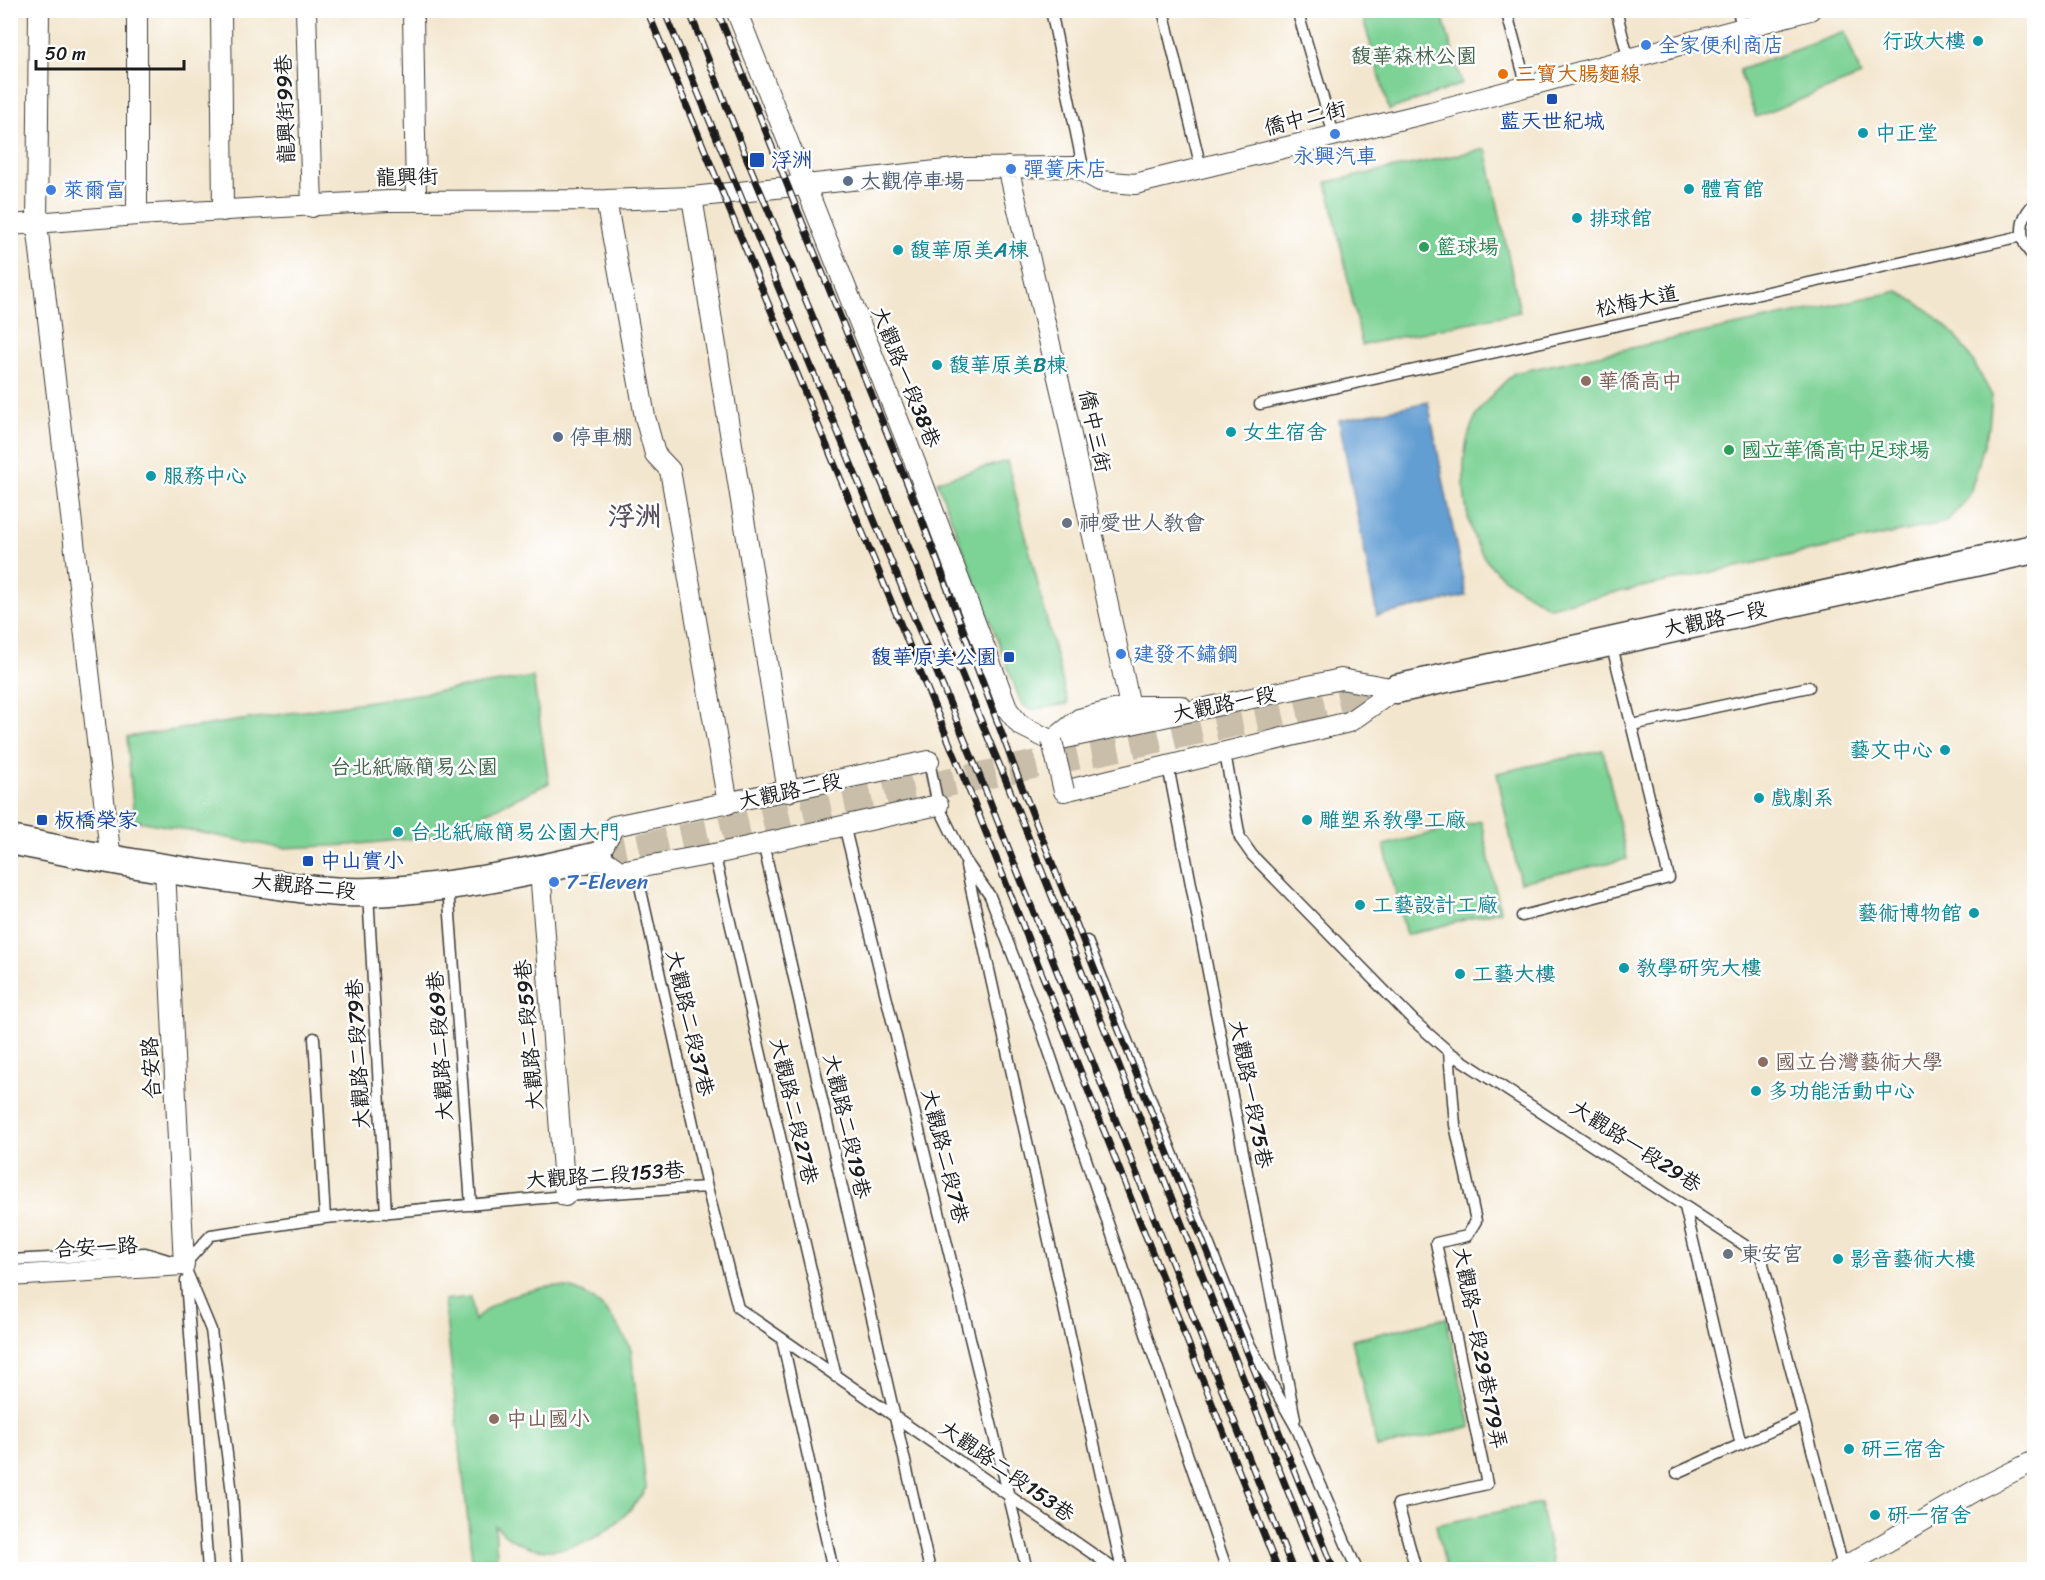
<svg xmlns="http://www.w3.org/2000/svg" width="2045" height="1580" viewBox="0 0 2045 1580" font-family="Sriracha,'LXGW WenKai TC',sans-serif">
  <rect width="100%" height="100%" fill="#fff"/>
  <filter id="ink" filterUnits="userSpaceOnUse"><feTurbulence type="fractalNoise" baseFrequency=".0167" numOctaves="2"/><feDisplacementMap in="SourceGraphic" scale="12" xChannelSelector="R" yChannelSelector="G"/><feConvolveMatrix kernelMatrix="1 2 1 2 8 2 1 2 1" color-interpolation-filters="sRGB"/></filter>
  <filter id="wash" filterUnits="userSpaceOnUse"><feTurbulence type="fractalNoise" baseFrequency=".008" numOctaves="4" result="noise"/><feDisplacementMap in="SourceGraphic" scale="24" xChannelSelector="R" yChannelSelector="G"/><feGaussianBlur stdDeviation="1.35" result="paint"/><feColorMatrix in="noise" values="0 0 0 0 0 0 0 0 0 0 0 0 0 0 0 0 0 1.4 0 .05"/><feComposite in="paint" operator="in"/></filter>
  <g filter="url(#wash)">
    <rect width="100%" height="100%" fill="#f3e6ce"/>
    <path fill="#7dd295" stroke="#4c7758" stroke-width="1.5" d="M 1361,11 L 1441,11 L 1462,84 L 1389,110 Z
      M 1845,32 L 1861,76 L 1756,117 L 1739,70 Z
      M 1486,149 L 1520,312 L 1362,345 L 1327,182 Z
      M 1898,291 L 1925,308 L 1955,335 L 1974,363 L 1992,396 L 1989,427 L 1969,497 L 1946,522 L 1549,607 C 1528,594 1502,581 1486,560 C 1462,528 1457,459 1473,422 C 1481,403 1500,387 1514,373 Z
      M 1007,461 L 1068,704 L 1030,710 L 1021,703 L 937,481 Z
      M 533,677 L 549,783 L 437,836 L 351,845 L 281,848 L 134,820 L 127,737 Z
      M 1603,750 L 1627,859 L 1520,882 L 1497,773 Z
      M 1481,821 L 1500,911 L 1406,935 L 1384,845 Z
      M 553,1286 C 592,1288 616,1316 631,1350 L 646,1488 C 616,1539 543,1577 495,1525 L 497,1557 L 472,1559 L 444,1300 L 471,1297 L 474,1321 C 496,1296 521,1292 553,1286 Z
      M 1446,1318 L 1471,1427 L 1377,1448 L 1352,1340 Z
      M 1540,1503 L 1554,1569 L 1446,1569 L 1436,1525 Z"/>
    <path fill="#649ed3" stroke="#405d78" stroke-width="1.5" d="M 1428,402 L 1466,596 L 1377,616 L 1339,420 Z"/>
  </g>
  <g filter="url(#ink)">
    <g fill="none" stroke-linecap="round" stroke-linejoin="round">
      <path stroke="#c8beaa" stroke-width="28" stroke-dasharray="28 14" stroke-linecap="butt" d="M 598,856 L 1396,689"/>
      <defs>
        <path id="lane" d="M 1051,10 L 1084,172
          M 1163,10 L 1201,168
          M 1297,10 L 1334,135
          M 1506,10 L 1527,87
          M 1616,10 L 1628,57
          M 1738,10 L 1742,28
          M 2034,204 C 2018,219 2018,242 2034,257
          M 1260,404 L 2022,236
          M 1632,725 L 1809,687
          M 1225,753 L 1240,838 L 1252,855 L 1414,1021 L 1449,1052 L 1761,1256 L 1843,1567
          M 929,761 L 938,805 L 965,860 L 990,896 L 1041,1028 L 1227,1570
          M 1168,766 L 1295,1419
          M 844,825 L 1027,1570
          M 763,843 L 930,1570
          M 714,853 L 836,1377
          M 966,866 L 1122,1570
          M 636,868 L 707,1187
          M 448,887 L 471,1205
          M 368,893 L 386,1213
          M 1522,916 L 1669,878 L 1611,642
          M 1087,941 L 1248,1342 L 1297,1429 L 1357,1570
          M 314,1038 L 325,1218
          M 1685,1207 L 1741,1445
          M 10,1260 L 145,1253 L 171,1261
          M 184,1265 L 211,1235 L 325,1218 L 565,1196 L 707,1187 L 738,1308 L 1116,1570
          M 184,1265 L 211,1330 L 232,1493 L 237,1570
          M 186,1281 L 208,1570
          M 782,1339 L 833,1570
          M 1677,1473 L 1802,1417
          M 1416,1570 L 1398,1504 L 1487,1484 L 1436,1243 L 1467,1236 L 1476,1221 L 1455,1125 L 1449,1052"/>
        <path id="street" d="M 39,10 L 37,224 L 111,860
          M 137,10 L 137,215
          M 221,10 L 223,211
          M 306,10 L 312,207
          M 413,10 L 416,200
          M 736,10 L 916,465 L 1008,710 L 1020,725 L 1052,741 L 1341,679 L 1396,689
          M 1008,167 L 1064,403 L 1130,706
          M 692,197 L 788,792
          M 606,200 L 645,417 L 655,454 L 670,470 L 728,804
          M 10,225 L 137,215 L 389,201 L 606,200 L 692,197 L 965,168 L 1075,167 L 1100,181 L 1135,184 L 1431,112 L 1810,10
          M 1054,739 L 1079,719 L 1130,706 L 1181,706
          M 929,761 L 614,826 L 598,856 L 620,871 L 724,852 L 938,805
          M 1064,791 L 1349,722 L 1396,689
          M 540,870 L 565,1196
          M 10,1276 L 184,1265 L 165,869
          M 1839,1570 L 1974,1491 L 2034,1461"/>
        <path id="secondary" d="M 1396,689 L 2034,549
          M 10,840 C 92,857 174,871 257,882 C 293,887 332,894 370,892 C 446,889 524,874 598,856"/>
      </defs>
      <use href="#lane" stroke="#3c3a37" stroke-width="13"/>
      <use href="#street" stroke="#3c3a37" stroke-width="22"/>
      <use href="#secondary" stroke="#3c3a37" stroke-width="31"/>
      <use href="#lane" stroke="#fff" stroke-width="10"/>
      <use href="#street" stroke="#fff" stroke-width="20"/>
      <use href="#secondary" stroke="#fff" stroke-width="28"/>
      <defs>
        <path id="rail" d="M 647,10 L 973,800 L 1278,1570
          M 664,10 L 987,794 L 1293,1570
          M 689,10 L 749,164 L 1009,788 L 1319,1570
          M 717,10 L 921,518 L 1021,785 L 1334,1570"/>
      </defs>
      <use href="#rail" stroke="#1c1c1c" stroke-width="7"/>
      <use href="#rail" stroke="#fff" stroke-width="4.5" stroke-dasharray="14" stroke-linecap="butt"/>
      <defs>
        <path id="street-bridge" d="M 1052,741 L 1064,791"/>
      </defs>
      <use href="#street-bridge" stroke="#3c3a37" stroke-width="22" stroke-linecap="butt"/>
      <use href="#street-bridge" stroke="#fff" stroke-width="20"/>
    </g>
  </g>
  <g fill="#0f9aa8" stroke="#fff" stroke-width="2">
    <circle cx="1978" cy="41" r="6"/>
    <circle cx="1863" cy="133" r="6"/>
    <circle cx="1689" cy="189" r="6"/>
    <circle cx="1577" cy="218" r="6"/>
    <circle cx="898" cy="250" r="6"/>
    <circle cx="937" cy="365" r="6"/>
    <circle cx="1231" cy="432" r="6"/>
    <circle cx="151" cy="476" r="6"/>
    <circle cx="1945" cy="750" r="6"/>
    <circle cx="1759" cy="798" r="6"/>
    <circle cx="1307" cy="820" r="6"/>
    <circle cx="398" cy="832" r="6"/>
    <circle cx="1360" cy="905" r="6"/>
    <circle cx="1974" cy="913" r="6"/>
    <circle cx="1624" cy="968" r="6"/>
    <circle cx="1460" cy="974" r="6"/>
    <circle cx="1756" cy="1091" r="6"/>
    <circle cx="1838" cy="1259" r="6"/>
    <circle cx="1849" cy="1449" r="6"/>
    <circle cx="1875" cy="1515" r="6"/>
  </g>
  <g fill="#3f7fe0" stroke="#fff" stroke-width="2">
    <circle cx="1646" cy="45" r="6"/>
    <circle cx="1335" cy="134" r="6"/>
    <circle cx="1011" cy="169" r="6"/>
    <circle cx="51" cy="190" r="6"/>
    <circle cx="1121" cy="654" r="6"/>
    <circle cx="554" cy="882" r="6"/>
  </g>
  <circle fill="#e8710a" stroke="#fff" stroke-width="2" cx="1503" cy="74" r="6"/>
  <g fill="#1a4fb4" stroke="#fff" stroke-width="2">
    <rect x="1546" y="93" width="12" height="12" rx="3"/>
    <rect x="749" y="152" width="16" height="16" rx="3"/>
    <rect x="1003" y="651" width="12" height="12" rx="3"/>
    <rect x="36" y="814" width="12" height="12" rx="3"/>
    <rect x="302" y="855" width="12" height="12" rx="3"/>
  </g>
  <g fill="#5c6f8a" stroke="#fff" stroke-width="2">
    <circle cx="848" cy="181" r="6"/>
    <circle cx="558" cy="437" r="6"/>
  </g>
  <g fill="#2e9e5b" stroke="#fff" stroke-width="2">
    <circle cx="1424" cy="247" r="6"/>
    <circle cx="1729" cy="450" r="6"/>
  </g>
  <g fill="#8d6e63" stroke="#fff" stroke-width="2">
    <circle cx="1586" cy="381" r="6"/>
    <circle cx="1763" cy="1062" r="6"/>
    <circle cx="494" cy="1419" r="6"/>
  </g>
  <g fill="#6b7280" stroke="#fff" stroke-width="2">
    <circle cx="1067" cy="523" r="6"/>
    <circle cx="1728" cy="1254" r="6"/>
  </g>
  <g text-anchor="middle" stroke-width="5" stroke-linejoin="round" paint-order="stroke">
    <g font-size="21" fill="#0d838f" stroke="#fff" text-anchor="start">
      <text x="1966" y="48" text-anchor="end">行政大樓</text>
      <text x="1875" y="140">中正堂</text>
      <text x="1701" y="196">體育館</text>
      <text x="1589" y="225">排球館</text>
      <text x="910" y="257">馥華原美A棟</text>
      <text x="949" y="372">馥華原美B棟</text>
      <text x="1243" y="439">女生宿舍</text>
      <text x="163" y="483">服務中心</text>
      <text x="1933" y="757" text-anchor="end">藝文中心</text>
      <text x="1771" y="805">戲劇系</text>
      <text x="1319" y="827">雕塑系教學工廠</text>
      <text x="410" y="839">台北紙廠簡易公園大門</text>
      <text x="1372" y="912">工藝設計工廠</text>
      <text x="1962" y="920" text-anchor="end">藝術博物館</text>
      <text x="1636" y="975">教學研究大樓</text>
      <text x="1472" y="981">工藝大樓</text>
      <text x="1768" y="1098">多功能活動中心</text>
      <text x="1850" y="1266">影音藝術大樓</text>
      <text x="1861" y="1456">研三宿舍</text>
      <text x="1887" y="1522">研一宿舍</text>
    </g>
    <g font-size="21" fill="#366cbe" stroke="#fff" text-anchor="start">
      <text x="1658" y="52">全家便利商店</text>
      <text x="1335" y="163" text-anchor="middle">永興汽車</text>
      <text x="1023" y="176">彈簧床店</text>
      <text x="63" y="197">萊爾富</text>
      <text x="1133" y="661">建發不鏽鋼</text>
      <text x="566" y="889">7-Eleven</text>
    </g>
    <g font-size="21" fill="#43654c" stroke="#fff">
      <text x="1414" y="63">馥華森林公園</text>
      <text x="414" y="774">台北紙廠簡易公園</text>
    </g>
    <g font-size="21" fill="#c56008" stroke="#fff" text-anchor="start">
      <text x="1515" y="81">三寶大腸麵線</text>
    </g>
    <g font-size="21" fill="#1c1c1c" stroke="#fff">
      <text transform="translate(285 109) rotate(-92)" y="7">龍興街99巷</text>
      <text transform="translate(1305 118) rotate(-14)" y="7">僑中二街</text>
      <text transform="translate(407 177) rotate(-2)" y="7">龍興街</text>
      <text transform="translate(1637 301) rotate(-12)" y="7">松梅大道</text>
      <text transform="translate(906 377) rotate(68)" y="7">大觀路一段38巷</text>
      <text transform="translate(1095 431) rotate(78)" y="7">僑中三街</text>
      <text transform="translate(1715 619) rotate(-12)" y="7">大觀路一段</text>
      <text transform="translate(1224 704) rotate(-12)" y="7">大觀路一段</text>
      <text transform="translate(790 791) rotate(-12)" y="7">大觀路二段</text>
      <text transform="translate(304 886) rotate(6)" y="7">大觀路二段</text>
      <text transform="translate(690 1023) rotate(77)" y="7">大觀路二段37巷</text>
      <text transform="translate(529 1035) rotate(-95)" y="7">大觀路二段59巷</text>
      <text transform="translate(440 1046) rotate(-94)" y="7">大觀路二段69巷</text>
      <text transform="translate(358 1054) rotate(-93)" y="7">大觀路二段79巷</text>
      <text transform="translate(151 1068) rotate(-93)" y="7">合安路</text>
      <text transform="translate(1251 1094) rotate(79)" y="7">大觀路一段75巷</text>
      <text transform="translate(794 1111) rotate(77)" y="7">大觀路二段27巷</text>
      <text transform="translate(847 1126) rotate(77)" y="7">大觀路二段19巷</text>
      <text transform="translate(1636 1146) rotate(33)" y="7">大觀路一段29巷</text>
      <text transform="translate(945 1156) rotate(76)" y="7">大觀路二段7巷</text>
      <text transform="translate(605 1175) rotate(-4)" y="7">大觀路二段153巷</text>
      <text transform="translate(96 1247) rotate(-3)" y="7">合安一路</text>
      <text transform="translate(1480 1348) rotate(79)" y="7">大觀路一段29巷179弄</text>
      <text transform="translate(1007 1471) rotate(35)" y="7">大觀路二段153巷</text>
    </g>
    <g font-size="21" fill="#164399" stroke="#fff" text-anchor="start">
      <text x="1552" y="128" text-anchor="middle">藍天世紀城</text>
      <text x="771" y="167">浮洲</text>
      <text x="997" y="664" text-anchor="end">馥華原美公園</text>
      <text x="54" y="827">板橋榮家</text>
      <text x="320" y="868">中山實小</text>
    </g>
    <g font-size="21" fill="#4e5e75" stroke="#fff" text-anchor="start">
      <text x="860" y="188">大觀停車場</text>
      <text x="570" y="444">停車棚</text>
    </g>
    <g font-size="21" fill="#27864d" stroke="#fff" text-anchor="start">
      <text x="1436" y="254">籃球場</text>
      <text x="1741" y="457">國立華僑高中足球場</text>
    </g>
    <g font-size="21" fill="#785e54" stroke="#fff" text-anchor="start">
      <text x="1598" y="388">華僑高中</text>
      <text x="1775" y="1069">國立台灣藝術大學</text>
      <text x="506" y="1426">中山國小</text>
    </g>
    <g font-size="21" fill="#5b616d" stroke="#fff" text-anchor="start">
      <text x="1079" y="530">神愛世人教會</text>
      <text x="1740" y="1261">東安宮</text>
    </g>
    <g font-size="27" font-weight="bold" fill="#574d5b" stroke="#fff">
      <text x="635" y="525">浮洲</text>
    </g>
  </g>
  <rect width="2045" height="1580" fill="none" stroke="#fff" stroke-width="36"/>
  <path d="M36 60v9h148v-9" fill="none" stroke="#1c1c1c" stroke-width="3"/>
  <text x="45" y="60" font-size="18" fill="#1c1c1c" stroke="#ffffff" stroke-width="4.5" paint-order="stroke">50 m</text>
</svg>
